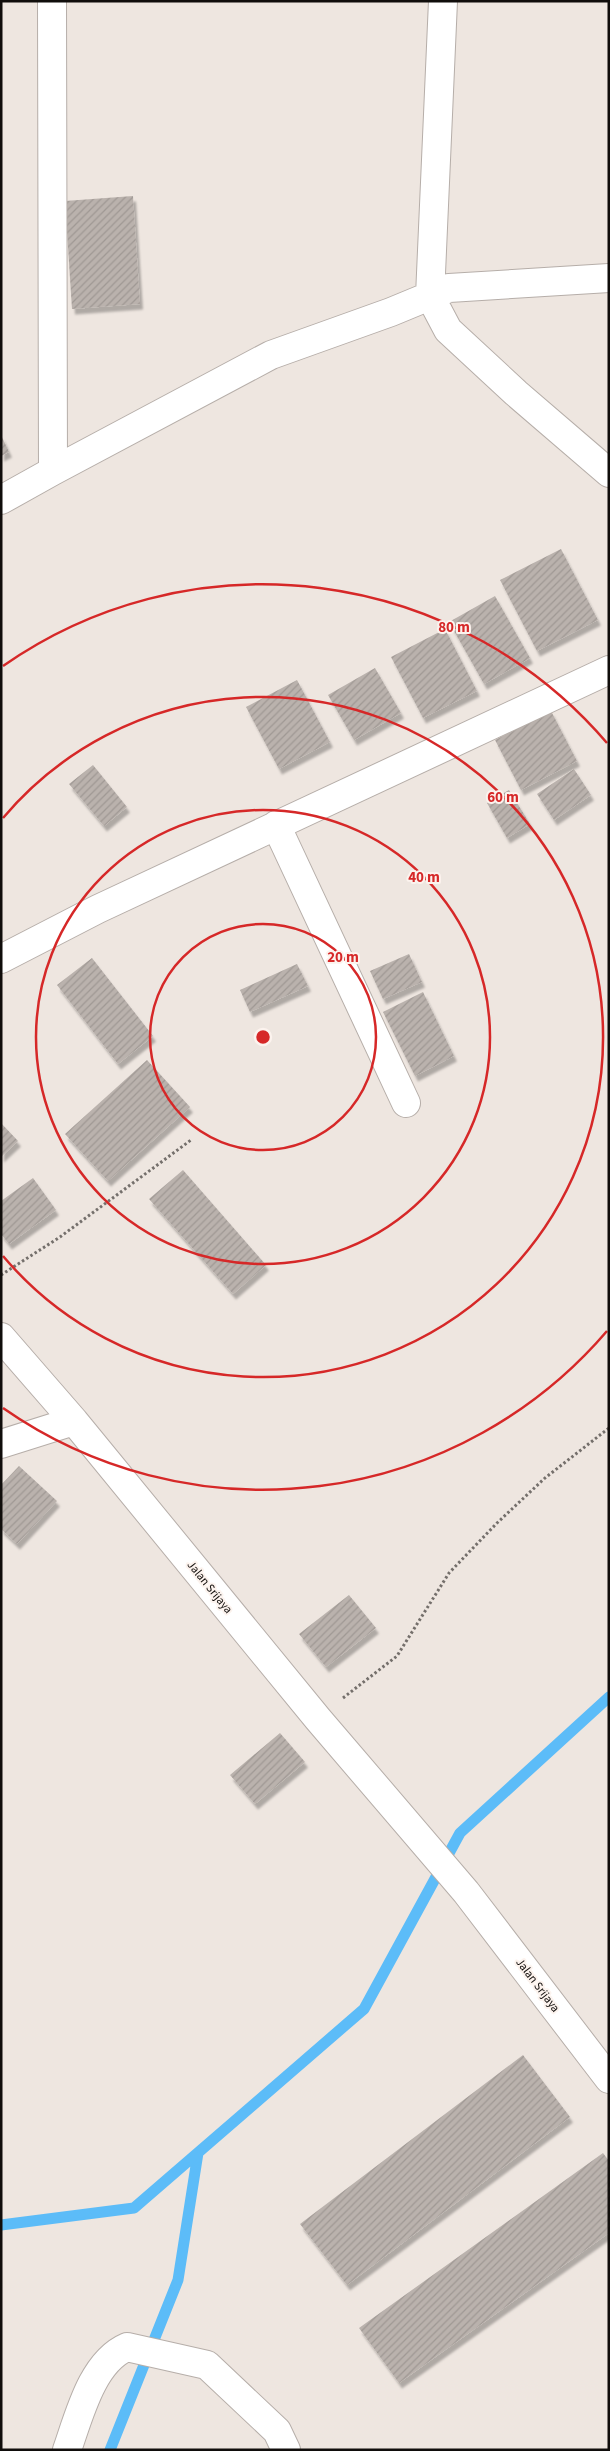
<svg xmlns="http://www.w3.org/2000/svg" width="610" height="2451" viewBox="0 0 610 2451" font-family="'Source Sans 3',sans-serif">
  <defs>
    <pattern id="building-hatch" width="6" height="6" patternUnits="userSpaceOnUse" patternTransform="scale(1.25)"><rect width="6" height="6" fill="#bab2ad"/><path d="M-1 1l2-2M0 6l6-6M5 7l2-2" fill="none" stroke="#9f9894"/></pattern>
    <filter id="shadow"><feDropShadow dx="3" dy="5.5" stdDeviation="1" flood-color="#0004"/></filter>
  </defs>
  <rect width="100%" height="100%" fill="#eee6e0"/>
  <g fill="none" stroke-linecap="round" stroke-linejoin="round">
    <path stroke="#5cbcf8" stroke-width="11" d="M 1,2225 L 134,2208 L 364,2009 L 460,1833 L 609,1697
      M 110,2450 L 178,2280 L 198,2153"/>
  </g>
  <path fill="url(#building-hatch)" filter="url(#shadow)" d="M 133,196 L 140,304 L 72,309 L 65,201 Z
    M 1,435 L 9,452 L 1,456 Z
    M 561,549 L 598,620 L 537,651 L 500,580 Z
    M 495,596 L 530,658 L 484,684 L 449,622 Z
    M 445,629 L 477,691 L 423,718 L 391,657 Z
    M 375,668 L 401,713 L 354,740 L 328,695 Z
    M 297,680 L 330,742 L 279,769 L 246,707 Z
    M 551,711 L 577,761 L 521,790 L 495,740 Z
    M 93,765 L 127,807 L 104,826 L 69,784 Z
    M 574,769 L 591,795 L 554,820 L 537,794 Z
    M 509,790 L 530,824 L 507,838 L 487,803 Z
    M 409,954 L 422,982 L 383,999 L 370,971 Z
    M 92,958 L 153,1036 L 118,1064 L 57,985 Z
    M 297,964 L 308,986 L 250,1012 L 240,990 Z
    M 423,992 L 454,1056 L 415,1076 L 383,1012 Z
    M 147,1060 L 190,1107 L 108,1181 L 65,1134 Z
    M 1,1123 L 18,1141 L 1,1157 Z
    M 183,1170 L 266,1265 L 233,1294 L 149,1199 Z
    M 33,1178 L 56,1210 L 9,1244 L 1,1234 L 1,1201 Z
    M 19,1466 L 57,1501 L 17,1544 L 1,1529 L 1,1485 Z
    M 349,1595 L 376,1628 L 326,1667 L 299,1634 Z
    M 280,1733 L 305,1762 L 255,1804 L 230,1775 Z
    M 523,2055 L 570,2117 L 347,2285 L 300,2224 Z
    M 603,2153 L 609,2161 L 609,2233 L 399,2383 L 359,2328 Z"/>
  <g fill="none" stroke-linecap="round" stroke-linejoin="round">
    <defs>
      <path id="minor" d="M 52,1 L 53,471
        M 443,1 L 430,296 L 448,330 L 516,393 L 609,473
        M 1,500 L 53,471 L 271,355 L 391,312 L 449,288 L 609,278
        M 276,825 L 406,1103
        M 1,959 L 98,909 L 609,670
        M 1,1337 L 74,1421 L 318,1719 L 466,1892 L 609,2079
        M 1,1444 L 74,1421
        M 67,2450 C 79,2416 92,2362 127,2347 L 207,2365 L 277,2431 L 286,2450"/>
    </defs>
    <use href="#minor" stroke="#b6aea9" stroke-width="30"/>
    <path stroke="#746f6b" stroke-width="3" stroke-dasharray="2.5 2.5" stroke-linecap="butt" d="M 1,1275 L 60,1237 L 191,1140
      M 343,1698 L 397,1656 L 449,1573 L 497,1523 L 545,1478 L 609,1428"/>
    <use href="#minor" stroke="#fff" stroke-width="28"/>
  </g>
  <g fill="none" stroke="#d62828" stroke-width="2.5">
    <circle cx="263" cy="1037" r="113"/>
    <circle cx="263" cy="1037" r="227"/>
    <path d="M3 818A340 340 0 1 1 3 1256"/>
    <path d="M607 1331A453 453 0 0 1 3 1408M3 666A453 453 0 0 1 607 743"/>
  </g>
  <g text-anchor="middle" stroke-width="4" stroke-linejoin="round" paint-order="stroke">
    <g font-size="12" fill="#100d0b" stroke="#fcf3ee">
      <text transform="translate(210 1587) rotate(51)" y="4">Jalan Srijaya</text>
      <text transform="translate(538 1985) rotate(53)" y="4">Jalan Srijaya</text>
    </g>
  </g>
  <circle cx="263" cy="1037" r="8" fill="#d62828" stroke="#fcf3ee" stroke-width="2.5"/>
  <g font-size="15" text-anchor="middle" font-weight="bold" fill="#d62828" stroke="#fcf3ee" stroke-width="4" stroke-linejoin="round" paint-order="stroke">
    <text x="454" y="632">80 m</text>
    <text x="503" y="802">60 m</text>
    <text x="424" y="882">40 m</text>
    <text x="343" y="962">20 m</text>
  </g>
  <rect width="610" height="2451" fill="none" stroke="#100d0b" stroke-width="5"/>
</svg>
